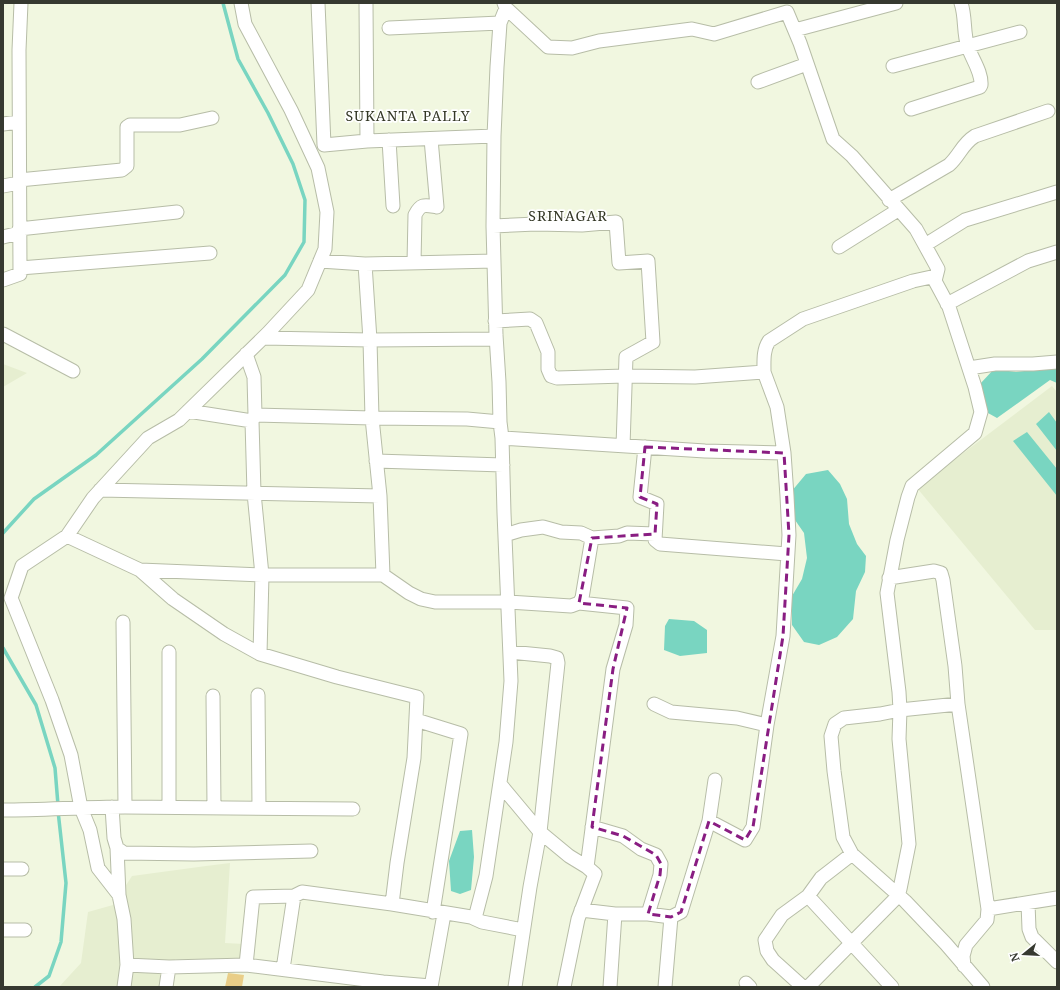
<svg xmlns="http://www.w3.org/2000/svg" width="1060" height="990" viewBox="0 0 1060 990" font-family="'Noto Serif',serif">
  <rect width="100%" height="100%" fill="#f1f7e0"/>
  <path fill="#e6eed0" d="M 3,364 L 27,373 L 3,387 Z
    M 1052,386 L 1057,392 L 1057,630 L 1035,630 L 917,488 Z
    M 230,863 L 225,943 L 244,944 L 242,961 L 175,959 L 170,987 L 59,987 L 81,963 L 88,912 L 113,905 L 132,876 L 206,866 Z"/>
  <path fill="#79d5c1" d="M 1057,367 L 1057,383 L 1050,380 L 997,418 L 988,413 L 980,384 L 994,369 L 1016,372 Z
    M 1049,412 L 1057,423 L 1057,451 L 1036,424 Z
    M 1027,432 L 1057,469 L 1057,496 L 1013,441 Z
    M 828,470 L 840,484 L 847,499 L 849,524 L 857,544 L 866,556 L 865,572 L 856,591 L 853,619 L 837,637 L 819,645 L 804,642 L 792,625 L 792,596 L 802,579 L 807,558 L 804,533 L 795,520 L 791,492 L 806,474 Z
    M 669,619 L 694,621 L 707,630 L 707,653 L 680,656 L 664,650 L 665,626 Z
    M 472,830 L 474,857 L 471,890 L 460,894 L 451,891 L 449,861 L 460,831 Z"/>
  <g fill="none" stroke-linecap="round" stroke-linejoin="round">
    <path stroke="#79d5c1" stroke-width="3.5" d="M 3,533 L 34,499 L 96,455 L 202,359 L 285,275 L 304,242 L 305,200 L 293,164 L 268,113 L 238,59 L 223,3
      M 3,648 L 36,705 L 55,768 L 58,805
      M 35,987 L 49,976 L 61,942 L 66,883 L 58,811"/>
  </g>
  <path fill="#e9ce88" d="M 228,973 L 244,975 L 242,987 L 225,987 Z"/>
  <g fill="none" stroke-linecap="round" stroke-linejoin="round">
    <defs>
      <path id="street" d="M 241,3 L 245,24 L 291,110 L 318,168 L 327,212 L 325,249 L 308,290 L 268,333 L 179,420 L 148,438 L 93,498 L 67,536 L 140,570 L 262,575 L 383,575 L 409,593 L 421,599 L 435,602 L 508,602 L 571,606 L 579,603 L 582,598 L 592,538 L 619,536 L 627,533 L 655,534
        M 318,3 L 324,145 L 367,141
        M 366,3 L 367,141 L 494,136
        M 504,3 L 506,8 L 548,47 L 572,48 L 599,41 L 692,29 L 714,34 L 787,12 L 800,43 L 833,139 L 852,156 L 916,229 L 938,269 L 935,281 L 949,307 L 975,387 L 981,412 L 975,433 L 912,486 L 908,497 L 897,540 L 887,593 L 899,692 L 900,710 L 899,739 L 909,844 L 900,889 L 898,896 L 808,987
        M 389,28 L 500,23
        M 795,30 L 896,3
        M 893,66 L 1020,32
        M 758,82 L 807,64
        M 911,109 L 980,87 L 981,85 C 982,72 972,59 968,47 C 963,33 966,18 961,3
        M 3,124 L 19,122
        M 389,140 L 393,206
        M 19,180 L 122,170 L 127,166 L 127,127 L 130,125 L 180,125 L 212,118
        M 3,186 L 19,183
        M 889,200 L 949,165 C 960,155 962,144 975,136 L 1048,111
        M 493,226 L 536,224 L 582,225 L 616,222 L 619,263 L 648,261 L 653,342 L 626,357 L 623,446
        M 19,229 L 177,212
        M 3,237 L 19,233
        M 925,245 L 965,220 L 1057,192
        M 839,247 L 898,210
        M 320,261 L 365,264
        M 414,263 L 415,215 C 421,203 425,205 437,207 L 431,139
        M 20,268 L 210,253
        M 3,280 L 20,274 L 19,50 L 21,3
        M 947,304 L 1028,261 L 1057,252
        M 495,321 L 530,319 L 536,323 L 548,352 L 548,369 L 551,376 L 557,378 L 625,376 L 695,377 L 764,372 L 777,407 L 784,453 L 787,496 L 789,535 L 783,636 L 767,725 L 753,827 L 745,840 L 709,821 L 681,912 L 671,917 L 665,987
        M 3,334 L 73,371
        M 263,338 L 370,340 L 496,339
        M 246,354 L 254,377 L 255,415
        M 969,368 L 995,364 L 1033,364 L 1057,362
        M 764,372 C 764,361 763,350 769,341 L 803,319 L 913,281 L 936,276
        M 188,411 L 252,421
        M 502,438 L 705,451 L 784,453
        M 645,447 L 640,497 L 657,504 L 655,540 L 660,544 L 787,554
        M 376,461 L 503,465
        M 100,490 L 380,496
        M 505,535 L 521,530 L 543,527 L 561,532 L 581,533 L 592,538
        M 67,536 L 22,566 L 11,598 L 52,700 L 71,755 L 81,808 L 90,830 L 98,868 L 119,895 L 124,919 L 127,965 L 124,987
        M 140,570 L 173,599 L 224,634 L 260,654 L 337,677 L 417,697 L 414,758 L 397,863 L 392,904
        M 383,575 L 380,496 L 372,418 L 467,419 L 500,422
        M 889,578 L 934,571 L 941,573 L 943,580 L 955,666 L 958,704 L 988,909 L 1057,898
        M 579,603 L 627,608 L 626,625 L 613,669 L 587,867
        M 123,622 L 125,807
        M 169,652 L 169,807
        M 510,652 L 550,656 L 557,658 L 558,663 L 540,832 L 530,887 L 515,987
        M 260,654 L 262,575 L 254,493 L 252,421 L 255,415 L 372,418 L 370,340 L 365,264 L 494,261
        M 258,695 L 259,808
        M 213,696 L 214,807
        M 654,704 L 671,712 L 737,718 L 767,725
        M 958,704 L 900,710 L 880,714 L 844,718 L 835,724 L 831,736 L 834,771 L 843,837 L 852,854 L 905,901 L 946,944 L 983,987
        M 416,720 L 461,734 L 433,912
        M 500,784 L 540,832 L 569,856 L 587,867 L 595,874 L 578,919 L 564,987
        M 112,807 L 114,838 L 117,848 L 124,853 L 194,854 L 311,851
        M 3,810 C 44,810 84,807 125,807 C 201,807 277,808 353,809
        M 709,821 L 715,780
        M 592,827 L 623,836 L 641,849 L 656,855 L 661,864 L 660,875 L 648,914
        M 117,848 L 119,895
        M 852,854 L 821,878 L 808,896 L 892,987
        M 3,869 L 22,869
        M 1028,903 L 1029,929 L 1032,937 L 1057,962
        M 581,910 L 615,914 L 648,914 L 671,917
        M 475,918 L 486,876 L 506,742 L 511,681 L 504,513 L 502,438 L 500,422 L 499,382 L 496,335 L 493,226 L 494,136 L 497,67 L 500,23 L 506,8
        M 3,930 L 25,930
        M 127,965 L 169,967 L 246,965 L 383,982 L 431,986
        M 246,965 L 253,897 L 294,896 L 302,892 L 392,904 L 471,917 L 482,922 L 523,930
        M 964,966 L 963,956 L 966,945 L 987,920 L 988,909
        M 283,969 L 294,896
        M 746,983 L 750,987
        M 166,987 L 169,967
        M 431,987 L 444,914
        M 610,987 L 615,914
        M 803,987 L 773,960 L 767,951 L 765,940 L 782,915 L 808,896"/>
    </defs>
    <use href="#street" stroke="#b7bda7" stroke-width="15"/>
    <use href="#street" stroke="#fff" stroke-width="13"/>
  </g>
  <path fill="none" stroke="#891d82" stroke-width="3" stroke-dasharray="8 5" stroke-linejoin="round" d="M 645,447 L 784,453 L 789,535 L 783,636 L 753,827 L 745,840 L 709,821 L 681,912 L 671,917 L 648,914 L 660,875 L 661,864 L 656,855 L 623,836 L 592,827 L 613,669 L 627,608 L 579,603 L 592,538 L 655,534 L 657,504 L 640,497 Z"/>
  <g text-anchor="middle" stroke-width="3.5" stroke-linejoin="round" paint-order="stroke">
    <g font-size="14" letter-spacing="1" fill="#333725" stroke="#fff">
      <text x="408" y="121">SUKANTA PALLY</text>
      <text x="568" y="221">SRINAGAR</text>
    </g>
  </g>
  <rect width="1060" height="990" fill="none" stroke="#363930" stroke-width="8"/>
  <g transform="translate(1024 954) rotate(252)" stroke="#ffffff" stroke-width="3" paint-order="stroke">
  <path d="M0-3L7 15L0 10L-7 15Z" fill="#363930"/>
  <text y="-6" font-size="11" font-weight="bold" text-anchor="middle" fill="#363930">N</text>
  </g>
</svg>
